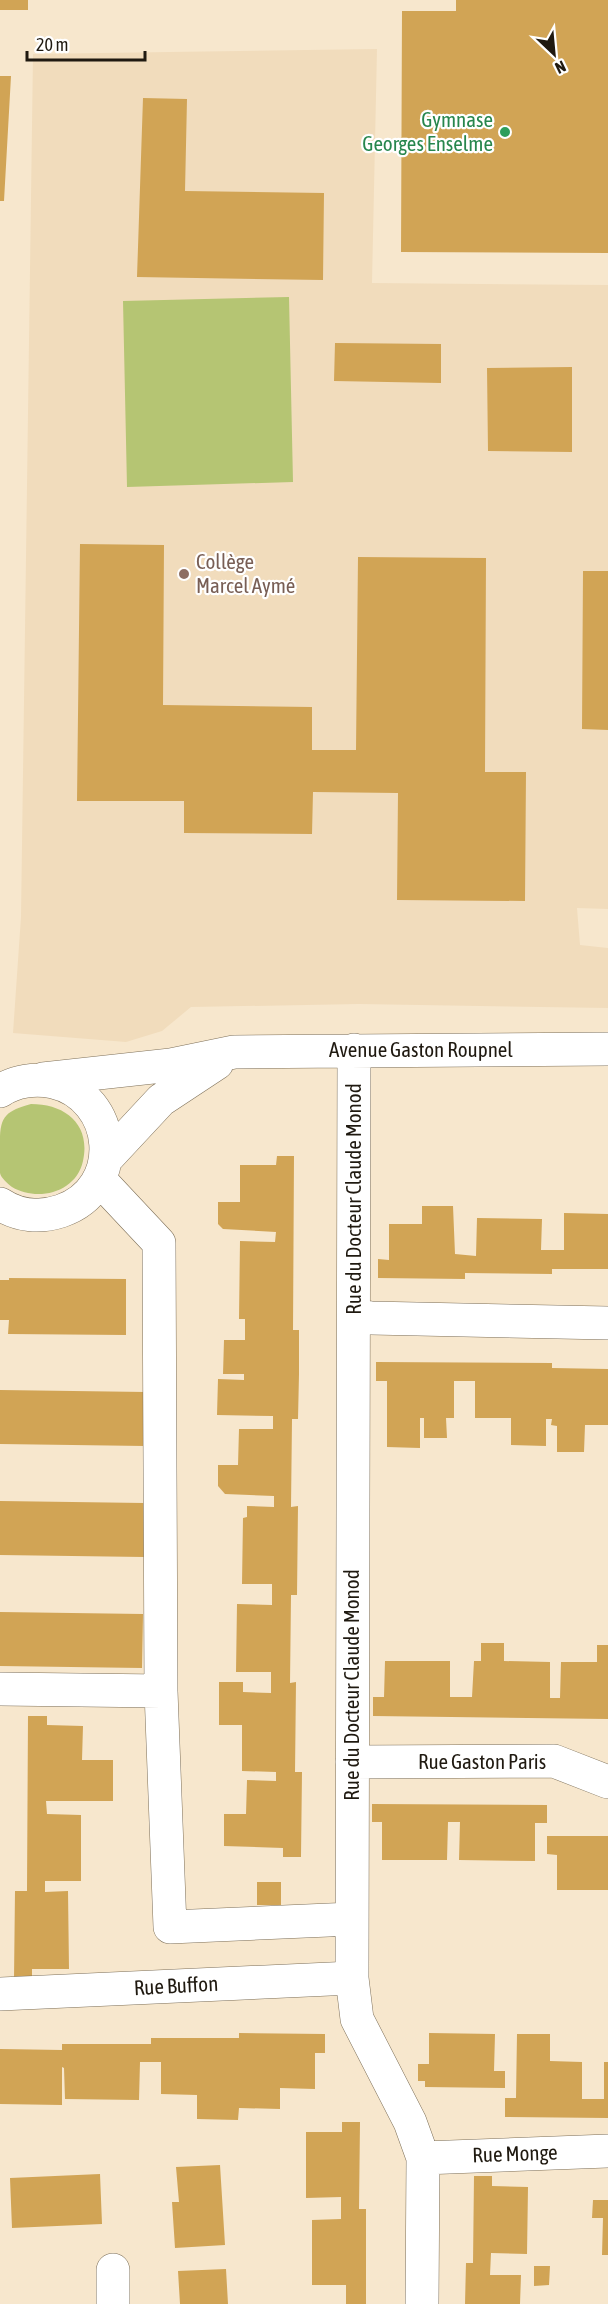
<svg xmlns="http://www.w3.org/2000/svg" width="608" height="2304" viewBox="0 0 608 2304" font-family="'Asap Condensed',sans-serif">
  <rect width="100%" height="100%" fill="#f7e7cd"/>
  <path fill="#f1dcbc" d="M 377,49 L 372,283 L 608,285 L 608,909 L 577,908 L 580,945 L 608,948 L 608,1008 L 359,1004 L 191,1007 L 162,1031 L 126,1042 L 13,1033 L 21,917 L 33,54 Z"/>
  <path fill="#b5c573" d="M 289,297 L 293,482 L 127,487 L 123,301 Z
    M 31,1104 C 65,1104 91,1124 83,1161 C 76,1193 37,1202 12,1187 C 8,1184 1,1178 0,1173 C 0,1165 0,1151 0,1141 C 0,1115 7,1111 31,1104 Z"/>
  <path fill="#d1a455" d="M 0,0 L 28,0 L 28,10 L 0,10 Z
    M 456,0 L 608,0 L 608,253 L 401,252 L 402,11 L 456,11 Z
    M 0,76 L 11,76 L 4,201 L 0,201 Z
    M 143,98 L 187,99 L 185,191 L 324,193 L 323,280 L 137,277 Z
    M 335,343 L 441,344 L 441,383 L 334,381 Z
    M 572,367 L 572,452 L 488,451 L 487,368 Z
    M 80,544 L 164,545 L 163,705 L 312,707 L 312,750 L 356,750 L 358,557 L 486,558 L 485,772 L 526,772 L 525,901 L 397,900 L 398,793 L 313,792 L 312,834 L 184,833 L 184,801 L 77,801 Z
    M 583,571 L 608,571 L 608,730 L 582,729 Z
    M 277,1156 L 294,1156 L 293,1330 L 299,1330 L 299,1374 L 298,1419 L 292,1419 L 291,1507 L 298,1506 L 297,1595 L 291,1595 L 290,1683 L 296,1682 L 295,1772 L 302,1772 L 301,1857 L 283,1857 L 283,1848 L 224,1846 L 224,1814 L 246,1814 L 247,1780 L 276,1781 L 276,1772 L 242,1771 L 242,1725 L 219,1725 L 219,1682 L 243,1682 L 243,1692 L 271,1693 L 271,1672 L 236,1672 L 237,1604 L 272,1605 L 272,1584 L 242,1584 L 243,1518 L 247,1517 L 247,1506 L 274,1507 L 274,1496 L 225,1494 L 218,1486 L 218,1465 L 238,1465 L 239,1429 L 273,1429 L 273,1416 L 217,1415 L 218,1379 L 244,1380 L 244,1374 L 223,1374 L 224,1340 L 245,1340 L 245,1319 L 239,1319 L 240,1241 L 275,1242 L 276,1232 L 223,1229 L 218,1224 L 218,1202 L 240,1202 L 240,1165 L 276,1165 Z
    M 422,1206 L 453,1206 L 455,1254 L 476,1256 L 477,1218 L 542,1219 L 541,1250 L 564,1250 L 564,1213 L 608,1214 L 608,1269 L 552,1269 L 552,1274 L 465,1273 L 465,1279 L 378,1278 L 378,1259 L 389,1260 L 389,1224 L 422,1224 Z
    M 9,1278 L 126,1279 L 126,1335 L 8,1334 L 9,1320 L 0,1320 L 0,1280 L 9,1280 Z
    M 376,1362 L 552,1363 L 552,1368 L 608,1369 L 608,1425 L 585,1425 L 584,1452 L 557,1452 L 557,1426 L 551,1425 L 552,1419 L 546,1419 L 546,1446 L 511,1445 L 511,1418 L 475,1418 L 475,1381 L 454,1381 L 454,1418 L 446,1418 L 447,1438 L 424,1438 L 424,1418 L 420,1418 L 420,1448 L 387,1447 L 387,1381 L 376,1381 Z
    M 0,1390 L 146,1392 L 145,1446 L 0,1444 Z
    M 0,1501 L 144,1503 L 144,1557 L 0,1555 Z
    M 0,1612 L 143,1614 L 142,1668 L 0,1666 Z
    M 481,1643 L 504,1643 L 504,1661 L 550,1662 L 550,1698 L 560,1698 L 561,1662 L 597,1662 L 597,1645 L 608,1645 L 608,1719 L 373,1716 L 373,1697 L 384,1697 L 385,1661 L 450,1661 L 450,1697 L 472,1697 L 474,1661 L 481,1661 Z
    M 28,1716 L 47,1716 L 47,1725 L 83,1726 L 82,1760 L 113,1760 L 113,1801 L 46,1801 L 47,1814 L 81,1815 L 81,1881 L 45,1881 L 45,1892 L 68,1891 L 69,1969 L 32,1969 L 32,1978 L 14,1979 L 15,1891 L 27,1891 Z
    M 372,1804 L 547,1805 L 547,1823 L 535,1823 L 535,1861 L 459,1860 L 460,1822 L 448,1822 L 447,1860 L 382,1860 L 382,1822 L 372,1822 Z
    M 547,1836 L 608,1836 L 608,1890 L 557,1890 L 557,1855 L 547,1854 Z
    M 257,1882 L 281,1882 L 281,1905 L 257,1905 Z
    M 239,2033 L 325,2034 L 325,2053 L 315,2053 L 315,2089 L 280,2088 L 280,2109 L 239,2108 L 238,2120 L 197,2119 L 197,2095 L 161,2094 L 161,2062 L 140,2062 L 139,2100 L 65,2099 L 64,2068 L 62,2067 L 62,2105 L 0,2104 L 0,2049 L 62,2050 L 62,2044 L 151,2044 L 151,2038 L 239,2038 Z
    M 429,2033 L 495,2034 L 494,2071 L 505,2071 L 505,2088 L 425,2087 L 425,2081 L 418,2081 L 418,2064 L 429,2064 Z
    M 517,2034 L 550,2034 L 550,2061 L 582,2062 L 582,2099 L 604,2099 L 604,2062 L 608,2062 L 608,2118 L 505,2117 L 505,2098 L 516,2098 Z
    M 342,2122 L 360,2122 L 359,2209 L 366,2209 L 366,2304 L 346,2304 L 346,2285 L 312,2285 L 312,2220 L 341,2219 L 341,2197 L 306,2198 L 306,2132 L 342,2132 Z
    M 220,2165 L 225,2245 L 175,2248 L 172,2202 L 179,2202 L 176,2167 Z
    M 100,2174 L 102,2224 L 12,2228 L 10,2178 Z
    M 474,2176 L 492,2176 L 492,2186 L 528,2187 L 527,2254 L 491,2253 L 490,2275 L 521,2275 L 520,2304 L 465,2304 L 466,2263 L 473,2263 Z
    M 593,2200 L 608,2200 L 608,2255 L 602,2255 L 603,2218 L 592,2218 Z
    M 534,2266 L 550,2266 L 549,2285 L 534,2286 Z
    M 226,2269 L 228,2304 L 180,2304 L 178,2271 Z"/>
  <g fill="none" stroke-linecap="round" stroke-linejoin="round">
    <defs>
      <path id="minor" d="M 354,1050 L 352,1978 L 357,2019 L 410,2122 L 423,2158 L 422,2304
        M 43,1079 L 171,1065 L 234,1052 L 608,1049
        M 0,1091 C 15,1081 35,1078 53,1082 C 118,1097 126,1189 61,1211 C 40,1218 18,1216 0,1204
        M 106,1159 L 161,1100 L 217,1063
        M 99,1179 L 159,1243 L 161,1691 L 170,1927 L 352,1919
        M 354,1315 L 371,1318 L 608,1323
        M 0,1689 L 161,1691
        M 352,1762 L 554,1761 L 608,1782
        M 0,1994 L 352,1978
        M 423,2158 L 608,2151
        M 113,2304 L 113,2270"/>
    </defs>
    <use href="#minor" stroke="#7e7059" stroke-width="34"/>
    <use href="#minor" stroke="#fff" stroke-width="33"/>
  </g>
  <circle fill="#2e9e5b" stroke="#fff" stroke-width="2" cx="505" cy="132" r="6"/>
  <circle fill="#8d6e63" stroke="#fff" stroke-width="2" cx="184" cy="574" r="6"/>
  <g text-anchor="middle" stroke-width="4.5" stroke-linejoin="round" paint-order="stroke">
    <g font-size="21" fill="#27864d" stroke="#fff" text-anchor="end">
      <text x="493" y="127">Gymnase<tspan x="493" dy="24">Georges Enselme</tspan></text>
    </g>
    <g font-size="21" fill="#785e54" stroke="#fff" text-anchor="start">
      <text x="196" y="569">Collège<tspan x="196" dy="24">Marcel Aymé</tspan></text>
    </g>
    <g font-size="21" fill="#1f1910" stroke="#fff">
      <text x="421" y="1057">Avenue Gaston Roupnel</text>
      <text transform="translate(354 1199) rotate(-90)" y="7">Rue du Docteur Claude Monod</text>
      <text transform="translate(352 1685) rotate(-90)" y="7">Rue du Docteur Claude Monod</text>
      <text x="482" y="1769">Rue Gaston Paris</text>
      <text transform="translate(176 1986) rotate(-3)" y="7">Rue Buffon</text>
      <text transform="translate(515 2154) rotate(-2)" y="7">Rue Monge</text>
    </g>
  </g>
  <g transform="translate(554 54) rotate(154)" stroke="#ffffff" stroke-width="4.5" paint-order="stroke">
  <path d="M0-4.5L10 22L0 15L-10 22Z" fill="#1f1910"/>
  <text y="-9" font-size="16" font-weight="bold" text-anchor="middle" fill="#1f1910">N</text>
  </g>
  <path d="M27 51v9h118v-9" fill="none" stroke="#1f1910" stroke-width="3"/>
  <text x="36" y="51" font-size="18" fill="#1f1910" stroke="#ffffff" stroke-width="4.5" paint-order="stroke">20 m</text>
</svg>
